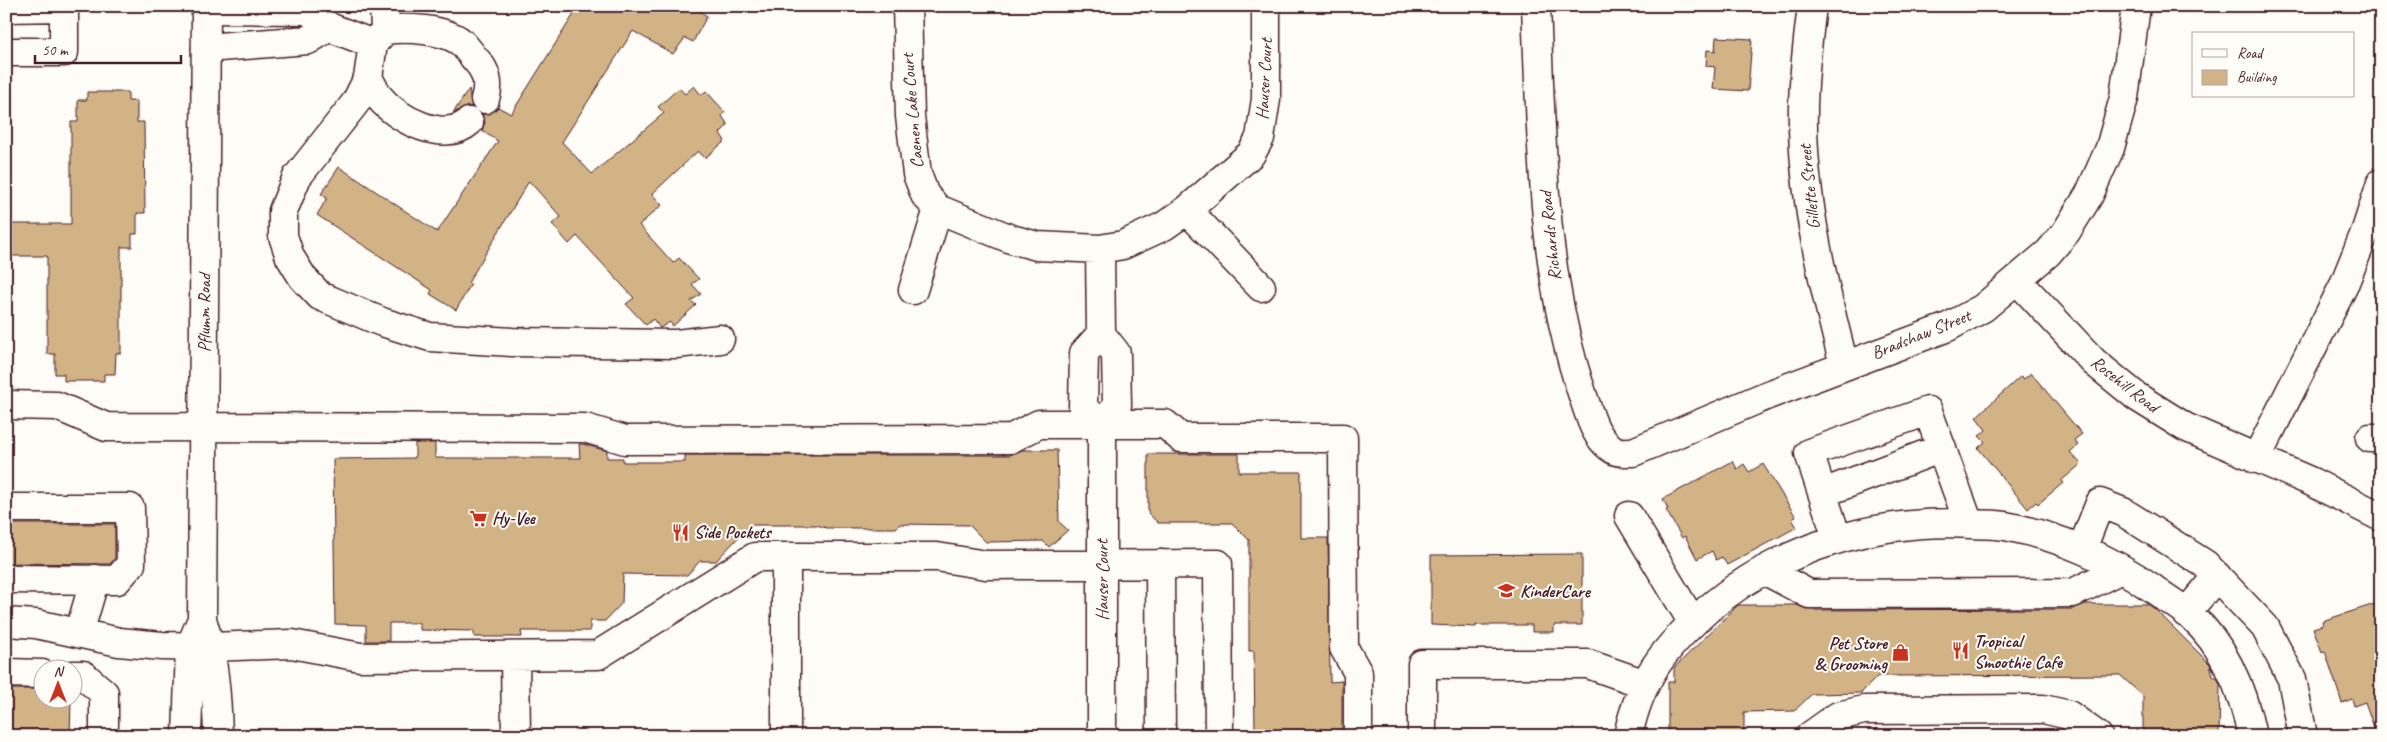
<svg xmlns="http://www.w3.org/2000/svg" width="2387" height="742" viewBox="0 0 2387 742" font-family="Caveat,sans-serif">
  <rect width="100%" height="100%" fill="#fdfcf7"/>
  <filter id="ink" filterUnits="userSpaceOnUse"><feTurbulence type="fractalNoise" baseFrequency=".02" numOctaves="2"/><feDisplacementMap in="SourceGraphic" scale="10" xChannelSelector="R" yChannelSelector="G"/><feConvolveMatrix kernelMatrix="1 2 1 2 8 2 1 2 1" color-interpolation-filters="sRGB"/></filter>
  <g filter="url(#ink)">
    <path fill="#d2b386" stroke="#4a1f2b" d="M 579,6 L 706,6 L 701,12 L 707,16 L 693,42 L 685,38 L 673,54 L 633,31 L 562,142 L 592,174 L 664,113 L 658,107 L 679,88 L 685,94 L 694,86 L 701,95 L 706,91 L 725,112 L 722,116 L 728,125 L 720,133 L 725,141 L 705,158 L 698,151 L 652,194 L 662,205 L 639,225 L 673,263 L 679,258 L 699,279 L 692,284 L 701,294 L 691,301 L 696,305 L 673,326 L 670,322 L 660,328 L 653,319 L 646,325 L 626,304 L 634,298 L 577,236 L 569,244 L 552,224 L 561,217 L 529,181 L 468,283 L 471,284 L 456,310 L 430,294 L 432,290 L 317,215 L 327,198 L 321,194 L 339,167 L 437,232 L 498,141 L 482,131 L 485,122 L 482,114 L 490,114 L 498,107 L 511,114 Z
      M 1716,37 L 1752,39 L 1748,91 L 1713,89 L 1715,67 L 1706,66 L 1707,50 L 1715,51 Z
      M 469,89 L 472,107 L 468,106 L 453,113 Z
      M 87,92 L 128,92 L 128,101 L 137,101 L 137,122 L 144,122 L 145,213 L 137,213 L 137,234 L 132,234 L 132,247 L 121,247 L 121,353 L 116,353 L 115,374 L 104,374 L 104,381 L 64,381 L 64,374 L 55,374 L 55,354 L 47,354 L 47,256 L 6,256 L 6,224 L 71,224 L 71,122 L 78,122 L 78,100 L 87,100 Z
      M 2031,373 L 2082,434 L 2074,440 L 2078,445 L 2070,452 L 2081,464 L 2061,481 L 2063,483 L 2038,504 L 2036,502 L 2028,509 L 1978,448 L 1985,442 L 1979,436 L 1986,430 L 1976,417 L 2021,376 L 2024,379 Z
      M 415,443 L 435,443 L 435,458 L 580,458 L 579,444 L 583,444 L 607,451 L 607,458 L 623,458 L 623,462 L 685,462 L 685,455 L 1010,455 L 1022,450 L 1057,450 L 1059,522 L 1068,530 L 1049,547 L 1043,541 L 986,542 L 969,525 L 900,524 L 896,528 L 826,528 L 817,525 L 750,525 L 716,561 L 700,561 L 687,575 L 623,574 L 622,603 L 605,621 L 590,621 L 590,631 L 521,631 L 522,637 L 474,637 L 474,631 L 420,630 L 420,623 L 389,623 L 389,641 L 366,641 L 366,625 L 335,624 L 333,459 L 415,458 Z
      M 1148,454 L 1239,454 L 1239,472 L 1301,472 L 1301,538 L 1328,538 L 1330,682 L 1342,681 L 1342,736 L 1255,736 L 1254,651 L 1249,651 L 1249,540 L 1232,523 L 1158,523 L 1148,513 Z
      M 1733,461 L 1737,469 L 1744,464 L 1749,472 L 1763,464 L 1796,517 L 1792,519 L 1797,527 L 1727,565 L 1722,557 L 1716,560 L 1712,551 L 1697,559 L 1685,536 L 1682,538 L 1666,510 L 1668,509 L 1663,499 Z
      M 6,524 L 115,524 L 115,558 L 110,564 L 6,563 Z
      M 1582,554 L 1582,625 L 1554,625 L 1554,632 L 1532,632 L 1532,625 L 1476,625 L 1476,627 L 1431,625 L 1431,555 Z
      M 2381,602 L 2381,736 L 2377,736 L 2365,702 L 2354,706 L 2352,699 L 2342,703 L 2325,651 L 2322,652 L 2313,628 L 2323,625 L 2322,621 Z
      M 2085,604 L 2148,604 L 2155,609 L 2210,664 L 2213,676 L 2217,678 L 2220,684 L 2219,736 L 2143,736 L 2143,696 L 2120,675 L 1878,676 L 1861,693 L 1812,694 L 1794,711 L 1744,712 L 1744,736 L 1668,736 L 1668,682 L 1674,682 L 1674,668 L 1738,605 L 1797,605 L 1809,610 L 2073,609 Z
      M 6,689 L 42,689 L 42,700 L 71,700 L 70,736 L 6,736 Z"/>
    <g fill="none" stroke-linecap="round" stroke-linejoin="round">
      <defs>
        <path id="minor" d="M 907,6 L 910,116 L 917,174 L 925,195 L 938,209 L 1011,239 L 1037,246 L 1100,249 L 1123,245 L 1164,226 L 1187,210 L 1251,154 L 1260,138 L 1266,99 L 1266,6
          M 1536,6 C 1542,137 1540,271 1583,396 C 1590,416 1595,439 1614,450 C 1619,453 1627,452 1633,452 L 1768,395 L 1948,327 L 1983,308 L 2048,253 L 2066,232 L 2089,195 L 2110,148 L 2124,98 L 2136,6
          M 1812,6 C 1807,47 1802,87 1803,128 C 1805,209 1824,287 1844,365
          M 6,8 L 64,7 L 64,52 L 6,52
          M 206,9 L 308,10 L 329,27 L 373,44 L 385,30 L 384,6
          M 385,30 C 406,27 444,29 461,42 C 466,47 471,54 476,60 C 486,70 490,84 485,99
          M 373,44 L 368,78 L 356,102 L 297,177 L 283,211 L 283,236 L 290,257 L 303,278 L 320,296 L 382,322 L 430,337 L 512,342 L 676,344 L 720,339
          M 206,48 L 308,40 L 329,27
          M 368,78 C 372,84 375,92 380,98 C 397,119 444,144 469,122
          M 1187,210 L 1261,287
          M 1100,249 L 1101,334 L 1116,353 L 1117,406 L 1102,425 L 1102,736
          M 2017,280 L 2094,362 L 2137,397 L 2185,427 L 2312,482 L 2381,517
          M 913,290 L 938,209
          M 1101,334 L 1084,353 L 1083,408 L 1102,425
          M 6,405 L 57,406 L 106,427 L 585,428 L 625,440 L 1010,439 L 1039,424 L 1165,424 L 1181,438 L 1343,438 L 1344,648 L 1358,673 L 1358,736
          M 2370,438 L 2381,438
          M 2256,459 L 2343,287 L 2366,230 L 2381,183
          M 1823,493 L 1942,448
          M 6,508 L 130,508 L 131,564 L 117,580 L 6,579
          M 1629,516 L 1693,623
          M 1837,538 L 1809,453 L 1928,411 L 1969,524
          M 2082,549 L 2100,503 L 2123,512 L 2205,564 L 2265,627 L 2292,679 L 2303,736
          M 786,557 L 786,736
          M 1160,564 L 1161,736
          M 1764,570 L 1809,594 L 2073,593 L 2121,569
          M 2186,613 L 2217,576
          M 6,622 L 36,624 L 119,642 L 162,646 L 211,647 L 292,644 L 360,657 L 598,655 L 755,557 L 937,557 L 986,565 L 1218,564 L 1219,736
          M 79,633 L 95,579
          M 515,656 L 516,736
          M 6,673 L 42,674
          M 72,675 L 83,675 L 104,693 L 104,736
          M 1422,736 L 1422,664 L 1588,664 L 1645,684
          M 1628,736 C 1640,678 1664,648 1707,610 C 1780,547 1878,518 1973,524 C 1985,525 1998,524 2010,527 C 2060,537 2111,559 2152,588 C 2165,598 2180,606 2192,617 C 2226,648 2243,691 2252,736
          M 1810,736 L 1838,716 L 1864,710 L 2043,709 L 2069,715 L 2098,736"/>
        <path id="major" d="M 206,6 L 202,619 C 214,657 217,696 218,736
          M 187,736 L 190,647 L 202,619"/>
      </defs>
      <use href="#minor" stroke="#4a1f2b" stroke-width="31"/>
      <use href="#major" stroke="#4a1f2b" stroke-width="31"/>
      <use href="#minor" stroke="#fdfcf7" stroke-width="28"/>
      <use href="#major" stroke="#fdfcf7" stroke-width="28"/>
    </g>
  </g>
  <defs>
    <symbol id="supermarket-bare" viewBox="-9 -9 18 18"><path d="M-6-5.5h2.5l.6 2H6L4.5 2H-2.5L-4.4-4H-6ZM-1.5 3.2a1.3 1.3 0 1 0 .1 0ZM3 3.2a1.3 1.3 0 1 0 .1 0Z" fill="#c8321e" stroke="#fdfcf7" stroke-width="2.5" paint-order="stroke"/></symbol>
    <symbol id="restaurant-bare" viewBox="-9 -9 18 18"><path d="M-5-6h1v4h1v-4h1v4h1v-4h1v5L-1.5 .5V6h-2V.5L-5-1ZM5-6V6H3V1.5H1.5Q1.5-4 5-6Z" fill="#c8321e" stroke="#fdfcf7" stroke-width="2.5" paint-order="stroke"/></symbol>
    <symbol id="school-bare" viewBox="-9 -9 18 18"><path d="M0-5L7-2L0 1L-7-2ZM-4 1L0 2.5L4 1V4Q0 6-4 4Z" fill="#c8321e" stroke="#fdfcf7" stroke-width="2.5" paint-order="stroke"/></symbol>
    <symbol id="shop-bare" viewBox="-9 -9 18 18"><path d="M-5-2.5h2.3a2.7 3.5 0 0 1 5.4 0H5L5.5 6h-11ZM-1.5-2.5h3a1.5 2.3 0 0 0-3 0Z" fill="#c8321e" stroke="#fdfcf7" stroke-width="2.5" paint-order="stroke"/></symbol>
  </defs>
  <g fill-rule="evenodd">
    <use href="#supermarket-bare" x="466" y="506" width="25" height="25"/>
    <use href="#restaurant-bare" x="668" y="520" width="25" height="25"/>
    <use href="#school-bare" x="1494" y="578" width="25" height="25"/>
    <use href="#restaurant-bare" x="1948" y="638" width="25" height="25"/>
    <use href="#shop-bare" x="1888" y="640" width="25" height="25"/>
  </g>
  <g text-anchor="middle" stroke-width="4" stroke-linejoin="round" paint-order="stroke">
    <g font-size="18" fill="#4a1f2b" stroke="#fdfcf7">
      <text transform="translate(1264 79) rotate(-87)" y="6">Hauser Court</text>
      <text transform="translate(912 111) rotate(-95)" y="6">Caenen Lake Court</text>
      <text transform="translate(1809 187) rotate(-96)" y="6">Gillette Street</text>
      <text transform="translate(1550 236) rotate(-96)" y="6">Richards Road</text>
      <text transform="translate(204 313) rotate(-90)" y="6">Pflumm Road</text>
      <text transform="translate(1921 334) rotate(-22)" y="6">Bradshaw Street</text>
      <text transform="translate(2125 384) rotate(38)" y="6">Rosehill Road</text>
      <text transform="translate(1102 580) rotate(-90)" y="6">Hauser Court</text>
    </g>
    <g font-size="18" font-weight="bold" fill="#4a1f2b" stroke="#fdfcf7" text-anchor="start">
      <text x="492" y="524">Hy-Vee</text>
      <text x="694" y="538">Side Pockets</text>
      <text x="1520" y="597">KinderCare</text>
      <text x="1974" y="647">Tropical<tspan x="1974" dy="21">Smoothie Cafe</tspan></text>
      <text x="1887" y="649" text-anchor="end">Pet Store<tspan x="1887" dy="21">&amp; Grooming</tspan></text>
    </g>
  </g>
  <rect width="2387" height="742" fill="none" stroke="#fdfcf7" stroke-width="25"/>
  <rect x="12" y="12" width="2362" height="717" fill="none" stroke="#4a1f2b" stroke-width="2" filter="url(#ink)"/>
  <rect x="2192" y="32" width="162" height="65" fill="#fdfcf7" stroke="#b5a4a5"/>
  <rect x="2202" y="49" width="25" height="8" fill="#fdfcf7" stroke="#b5a4a5"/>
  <text x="2237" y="58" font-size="15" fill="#4a1f2b">Road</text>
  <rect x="2202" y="70" width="25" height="15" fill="#d2b386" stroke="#b5a4a5"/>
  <text x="2237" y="82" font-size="15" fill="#4a1f2b">Building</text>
  <g transform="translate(58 684)"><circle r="24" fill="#fdfcf7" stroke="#b5a4a5"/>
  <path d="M0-4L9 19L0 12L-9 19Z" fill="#c8321e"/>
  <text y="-8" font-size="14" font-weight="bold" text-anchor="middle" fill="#4a1f2b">N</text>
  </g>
  <path d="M35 55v8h146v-8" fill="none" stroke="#4a1f2b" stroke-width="2.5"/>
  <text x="42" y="55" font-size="15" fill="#4a1f2b" stroke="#fdfcf7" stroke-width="4" paint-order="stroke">50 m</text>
</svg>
